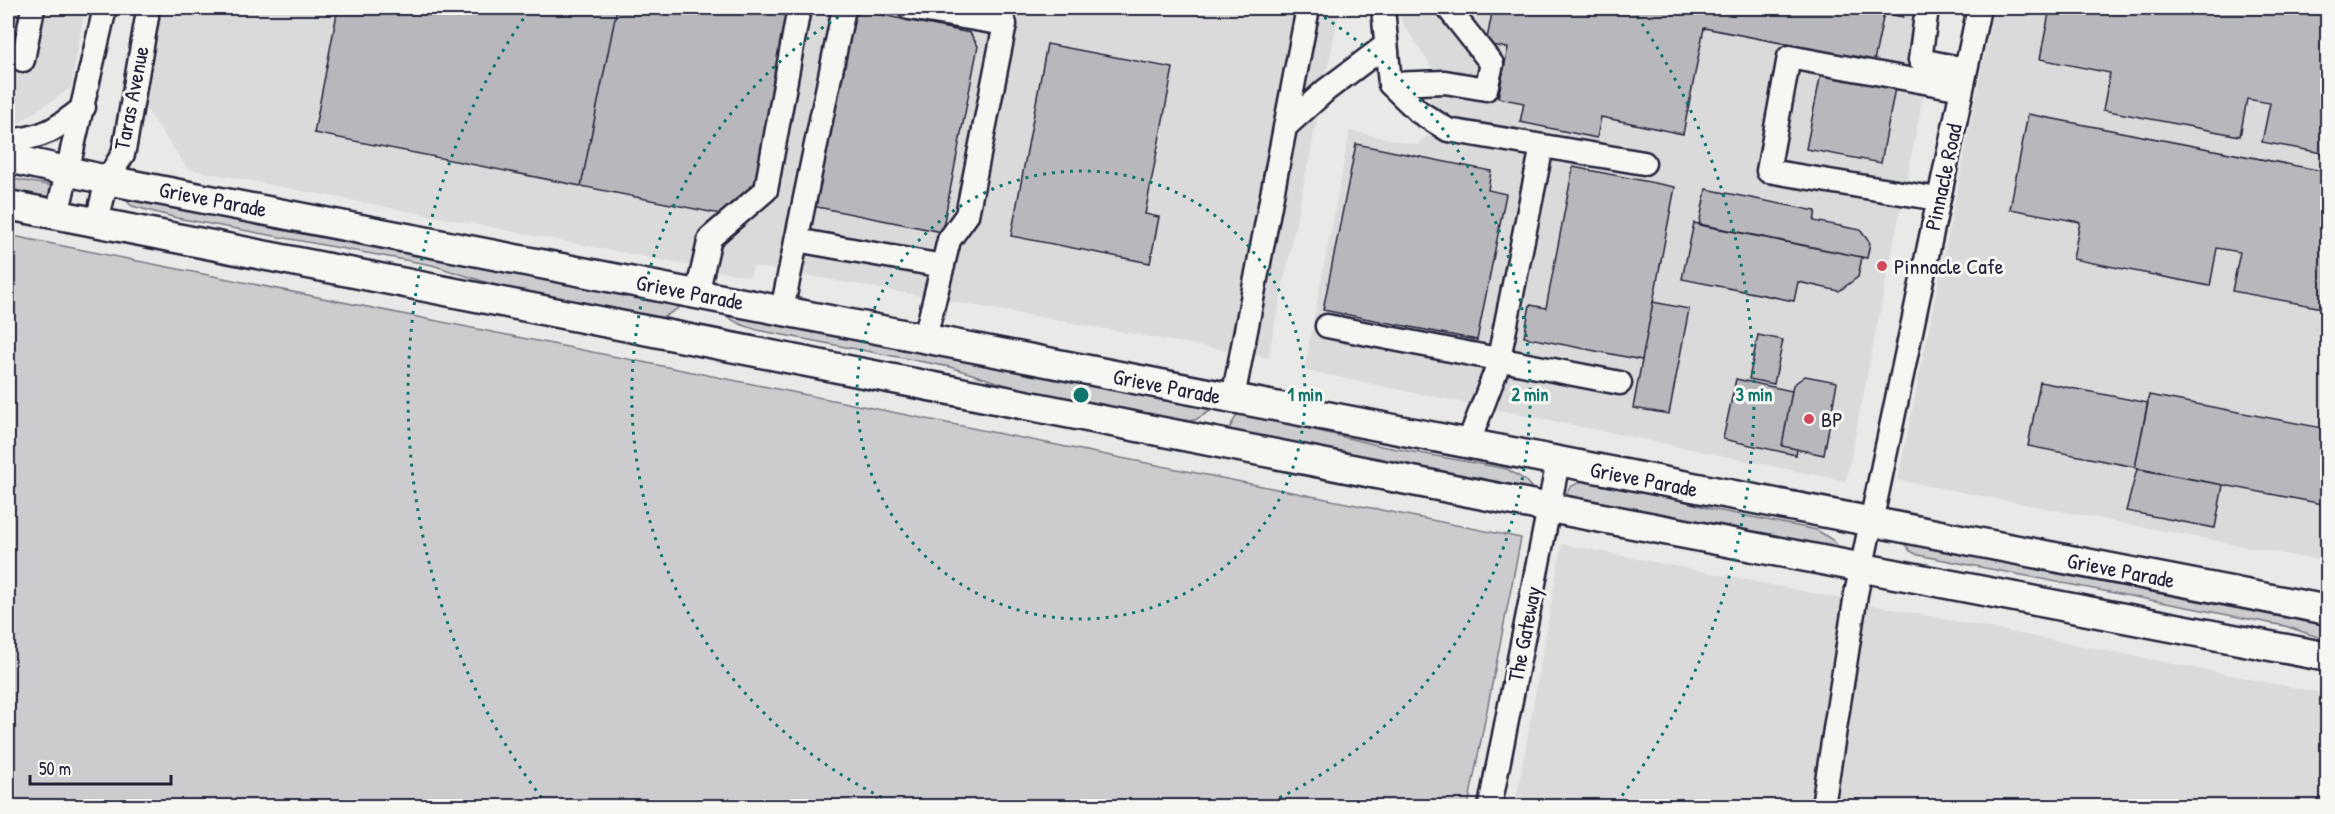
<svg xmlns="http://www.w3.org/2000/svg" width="2335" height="814" viewBox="0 0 2335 814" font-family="'Patrick Hand',sans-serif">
  <rect width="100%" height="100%" fill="#e9e9e7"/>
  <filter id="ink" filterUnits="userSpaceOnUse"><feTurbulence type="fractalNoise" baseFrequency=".0167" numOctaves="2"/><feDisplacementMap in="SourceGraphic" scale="12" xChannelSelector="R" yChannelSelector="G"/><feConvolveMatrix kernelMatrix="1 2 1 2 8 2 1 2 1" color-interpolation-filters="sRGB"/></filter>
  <g filter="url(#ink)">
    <path fill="#dadada" d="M 8,8 L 85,8 L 71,88 L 8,130 Z
      M 157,8 L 1340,8 L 1268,358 L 753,266 L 750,277 L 188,169 L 141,102 Z
      M 1403,8 L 1941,8 L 1846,481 L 1304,370 L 1350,131 L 1418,145 L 1442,120 L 1427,113 L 1434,71 L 1401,20 Z
      M 1994,8 L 2327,8 L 2327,562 L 1898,480 Z
      M 1562,544 L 2327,694 L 2327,806 L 1515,806 Z"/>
    <path fill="#ccccce" stroke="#777784" stroke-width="1.5" d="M 8,178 L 59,187 L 54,196 L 25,197 L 8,194 Z
      M 122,197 L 685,304 L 664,317 L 649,319 L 514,291 L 432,265 L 177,218 L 132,206 Z
      M 8,235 L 1521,538 L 1468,806 L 8,806 Z
      M 721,309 L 1219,406 L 1195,420 L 1176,420 L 1028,392 L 950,367 L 757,330 C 743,325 730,322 721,309 Z
      M 1241,408 L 1302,427 L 1381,446 L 1507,469 L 1525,480 L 1531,487 L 1527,490 L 1227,432 Z
      M 1584,480 L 1619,482 L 1711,509 L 1817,530 L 1834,541 L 1837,546 L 1833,548 L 1566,495 L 1570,487 Z
      M 1904,542 L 2327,618 L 2327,640 L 2285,626 L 1918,555 L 1910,551 Z"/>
    <path fill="#b8b8bc" stroke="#22223b" stroke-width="1.5" d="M 338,8 L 617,8 L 581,186 L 314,133 Z
      M 617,8 L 793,8 L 758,186 L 720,214 L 581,186 Z
      M 1493,8 L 1905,8 L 1903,17 L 1884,13 L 1874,61 L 1704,28 L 1683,134 L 1601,117 L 1597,138 L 1520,122 L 1524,103 L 1498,98 L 1508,48 L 1486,44 Z
      M 2050,8 L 2281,8 L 2328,16 L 2328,154 L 2262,142 L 2270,103 L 2247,99 L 2240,136 L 2103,110 L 2110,73 L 2040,59 Z
      M 863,11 L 970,33 L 978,46 L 942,232 L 812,206 L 848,20 Z
      M 1047,44 L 1173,68 L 1145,214 L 1159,217 L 1150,263 L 1011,236 Z
      M 1821,73 L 1895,88 L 1881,163 L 1806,149 Z
      M 2028,114 L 2328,172 L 2328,309 L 2232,291 L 2240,252 L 2217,248 L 2210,286 L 2073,259 L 2080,222 L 2010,209 Z
      M 1356,144 L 1491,171 L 1488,190 L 1506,194 L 1477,340 L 1323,310 Z
      M 1573,167 L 1675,187 L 1642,360 L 1524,337 L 1530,305 L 1546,308 Z
      M 1706,189 L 1816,211 L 1814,221 L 1860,230 L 1870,243 L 1867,258 L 1699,225 Z
      M 1694,223 L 1862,257 L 1858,277 L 1839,291 L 1798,282 L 1794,301 L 1682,279 Z
      M 1653,302 L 1689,309 L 1669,414 L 1633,408 Z
      M 1758,335 L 1783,340 L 1774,384 L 1749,379 Z
      M 1805,376 L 1837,382 L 1824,455 L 1782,446 L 1793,385 Z
      M 1736,379 L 1792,391 L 1782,446 L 1797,449 L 1796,455 L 1723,439 Z
      M 2040,382 L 2148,403 L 2135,467 L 2028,446 Z
      M 2149,395 L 2328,429 L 2328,505 L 2135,468 Z
      M 2137,469 L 2223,485 L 2215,528 L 2126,511 Z"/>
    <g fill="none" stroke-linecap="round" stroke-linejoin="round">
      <defs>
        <path id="minor" d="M 909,8 L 1005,24 L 967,215 L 949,240 L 925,338
          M 1383,8 L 1390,84
          M 1927,8 L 1920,60 L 1965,69
          M 23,60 L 33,8
          M 1390,84 L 1419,112 L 1448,130 L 1644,163
          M 1390,84 L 1445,82 L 1486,89 L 1492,64 L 1448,8
          M 1285,127 L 1326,90 L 1386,45
          M 8,141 C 45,137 55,130 84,107
          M 1938,199 L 1768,171 L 1789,57 L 1962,89
          M 57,215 L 105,8
          M 97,221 L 107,180 L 123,154 L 125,145 L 147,17 L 147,8
          M 796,240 L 943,266
          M 697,294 L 710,238 L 766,190 L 799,8
          M 782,310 L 844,8
          M 1327,326 L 1620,383
          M 1233,398 L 1308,8
          M 1468,444 L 1497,368 L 1542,146
          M 1490,806 L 1558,462
          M 1823,806 L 1856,594 L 1979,8"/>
        <path id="major" d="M 8,158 L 107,180 L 2328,610
          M 8,205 L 1550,508 L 2328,657"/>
      </defs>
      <use href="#minor" stroke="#22223b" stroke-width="27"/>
      <use href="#major" stroke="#22223b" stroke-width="33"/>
      <use href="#minor" stroke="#f6f6f2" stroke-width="22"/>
      <use href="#major" stroke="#f6f6f2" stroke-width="28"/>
    </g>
  </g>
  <g fill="none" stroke="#0f766e" stroke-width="3" stroke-dasharray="3 6">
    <circle cx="1081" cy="395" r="224"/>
    <path d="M898 805A449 449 0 0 1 853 8M1309 8A449 449 0 0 1 1264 805"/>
    <path d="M547 805A673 673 0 0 1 530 9M1632 9A673 673 0 0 1 1615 805"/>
  </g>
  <g fill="#d1495b" stroke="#f6f6f2" stroke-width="2">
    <circle cx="1882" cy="266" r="6"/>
    <circle cx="1809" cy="419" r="6"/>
  </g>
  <g text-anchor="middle" stroke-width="6" stroke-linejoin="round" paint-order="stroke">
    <g font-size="22" fill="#22223b" stroke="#f6f6f2">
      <text transform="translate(131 98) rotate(-79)" y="8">Taras Avenue</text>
      <text transform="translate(1943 177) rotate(-78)" y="8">Pinnacle Road</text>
      <text transform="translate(213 199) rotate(11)" y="8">Grieve Parade</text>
      <text transform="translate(690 292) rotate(11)" y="8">Grieve Parade</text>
      <text transform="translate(1167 386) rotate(11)" y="8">Grieve Parade</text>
      <text transform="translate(1644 479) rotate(11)" y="8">Grieve Parade</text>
      <text transform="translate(2121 570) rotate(11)" y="8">Grieve Parade</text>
      <text transform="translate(1524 634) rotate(-79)" y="8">The Gateway</text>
    </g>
    <g font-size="22" fill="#22223b" stroke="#f6f6f2" text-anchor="start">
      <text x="1894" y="274">Pinnacle Cafe</text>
      <text x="1821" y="427">BP</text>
    </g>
  </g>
  <circle cx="1081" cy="395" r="9" fill="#0f766e" stroke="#f6f6f2" stroke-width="3"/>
  <g font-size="18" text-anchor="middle" font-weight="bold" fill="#0f766e" stroke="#f6f6f2" stroke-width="6" stroke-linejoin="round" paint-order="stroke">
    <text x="1305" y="401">1 min</text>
    <text x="1530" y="401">2 min</text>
    <text x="1754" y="401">3 min</text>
  </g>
  <rect width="2335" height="814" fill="none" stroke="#f6f6f2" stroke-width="30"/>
  <rect x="15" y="15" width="2305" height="784" fill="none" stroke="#22223b" stroke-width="2" filter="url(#ink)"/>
  <path d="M30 775v9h141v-9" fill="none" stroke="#22223b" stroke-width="3"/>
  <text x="39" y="775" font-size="18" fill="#22223b" stroke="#f6f6f2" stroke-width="4.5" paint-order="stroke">50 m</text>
</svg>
